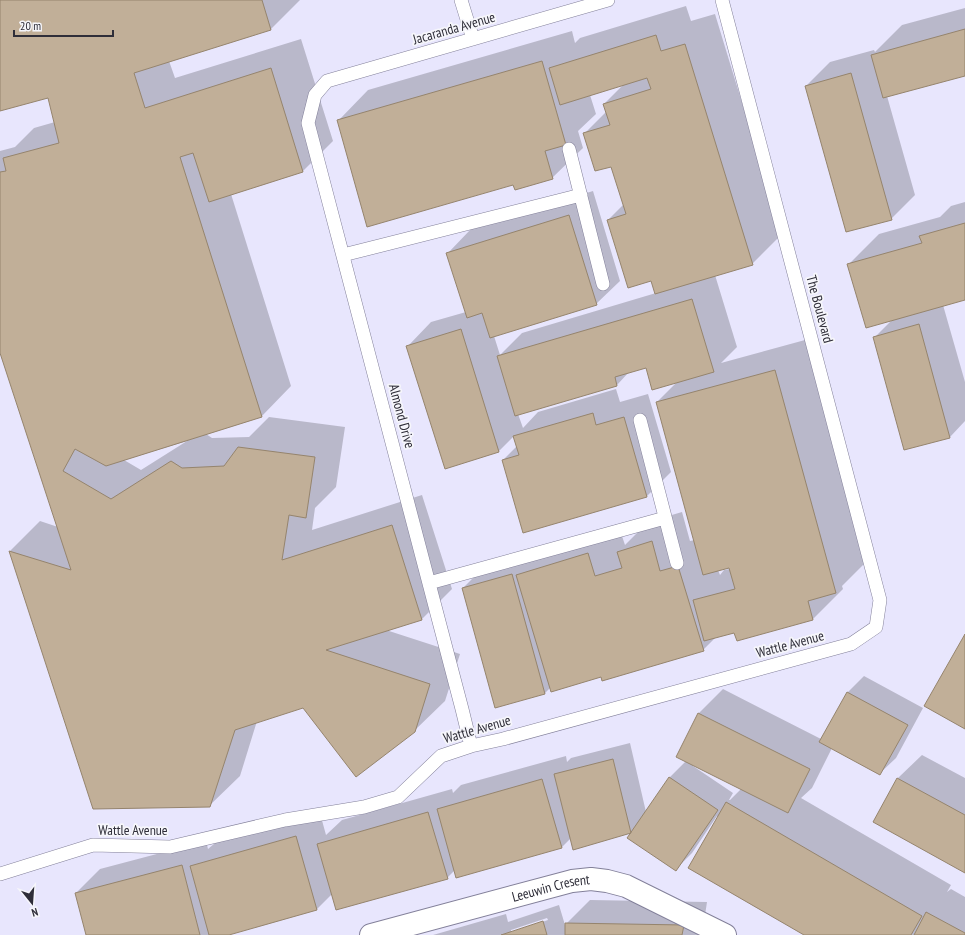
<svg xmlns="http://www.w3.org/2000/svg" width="965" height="935" viewBox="0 0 965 935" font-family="'PT Sans Narrow',sans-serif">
  <rect width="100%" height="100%" fill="#e8e6fd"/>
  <path fill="#0003" fill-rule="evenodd" d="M 0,0 L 300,0 L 271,29 L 169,61 L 175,78 L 301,39 L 333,141 L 303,171 L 231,194 L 291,386 L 261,417 L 206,434 L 212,438 L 249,437 L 269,417 L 345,427 L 336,487 L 315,508 L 312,530 L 422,495 L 452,589 L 422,619 L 386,630 L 460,654 L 445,701 L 414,731 L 304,706 L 257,721 L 240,776 L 209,806 L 94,808 L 10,551 L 40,521 L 58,527 L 0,350 L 0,151 L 15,147 L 34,128 L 55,122 L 49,97 L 0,110 ZM 187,441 L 141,470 L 124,460 Z
    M 686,6 L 691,21 L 715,14 L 782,234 L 752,264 L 715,275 L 737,347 L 721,363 L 805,340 L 866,562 L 842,586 L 843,589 L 813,619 L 737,640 L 735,631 L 716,637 L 703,650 L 602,676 L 551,687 L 545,693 L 463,588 L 486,565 L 618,524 L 625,545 L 648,522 L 682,512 L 690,541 L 695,540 L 657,402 L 678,381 L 646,367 L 629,372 L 617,385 L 518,414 L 523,428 L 538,412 L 616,389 L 620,402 L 648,394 L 671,472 L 647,496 L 524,532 L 503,460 L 517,446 L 514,436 L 499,451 L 408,346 L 431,322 L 466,312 L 448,253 L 471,229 L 593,191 L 620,281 L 596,304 L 494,336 L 500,355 L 522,333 L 656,293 L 652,280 L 608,220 L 624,204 L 612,166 L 585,133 L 607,111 L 604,104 L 624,84 L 590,95 L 596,114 L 578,131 L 583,148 L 552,178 L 514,183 L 338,121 L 368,90 L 572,31 L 575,43 L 580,38 ZM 729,567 L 730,569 L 724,570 L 720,575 L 718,570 Z
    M 965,8 L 965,75 L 887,96 L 915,195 L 891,219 L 806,86 L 830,62 L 874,50 L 875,52 L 902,25 Z
    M 965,202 L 965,299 L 943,305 L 965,382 L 965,421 L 950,437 L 905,449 L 874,338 L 892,320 L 849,264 L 879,234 L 940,217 L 951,206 Z
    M 864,676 L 923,708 L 896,758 L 879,774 L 832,748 L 812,788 L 801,798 L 951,885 L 947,892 L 951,889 L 965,897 L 965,935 L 806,935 L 717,816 L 692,853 L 675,870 L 633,831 L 574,849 L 571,838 L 561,848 L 455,870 L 447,878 L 332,894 L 317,909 L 225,935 L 87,935 L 76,893 L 100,869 L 206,841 L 208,849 L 215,843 L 320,813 L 326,835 L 342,820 L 452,789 L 453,793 L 461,785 L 566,756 L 567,762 L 571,758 L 630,743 L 646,812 L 670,777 L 686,761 L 677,756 L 699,713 L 723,689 L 821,739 L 848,692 ZM 693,764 L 741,789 L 730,800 L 729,800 L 733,793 L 693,766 Z
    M 922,755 L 965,778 L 965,872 L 875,822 L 898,778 Z
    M 590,900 L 707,902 L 702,935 L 433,935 L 506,914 L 508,922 L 559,905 L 565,925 ZM 547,918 L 548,920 L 511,933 L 511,930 Z"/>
  <path fill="#c1af98" stroke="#95846d" d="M 0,0 L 262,0 L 271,30 L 134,73 L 145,108 L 271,68 L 303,172 L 209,202 L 193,153 L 180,157 L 262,417 L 106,466 L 75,449 L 63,471 L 111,499 L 171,461 L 182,468 L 224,466 L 238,447 L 315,457 L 306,518 L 289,515 L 282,560 L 392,525 L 422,620 L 326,650 L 430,684 L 415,732 L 356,777 L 303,708 L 235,730 L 210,807 L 93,809 L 9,551 L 71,570 L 0,353 L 0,172 L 6,171 L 3,158 L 59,143 L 48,98 L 0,111 Z
    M 965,29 L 965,76 L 883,98 L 871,55 Z
    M 656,35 L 661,51 L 685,44 L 753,265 L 655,294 L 651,281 L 628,288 L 607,220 L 626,214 L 611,167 L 595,171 L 583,133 L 610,125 L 603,104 L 651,89 L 647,78 L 560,105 L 549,68 Z
    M 542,61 L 566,145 L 545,151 L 553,179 L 515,190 L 513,185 L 367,227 L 337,120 Z
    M 851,73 L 892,220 L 846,232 L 805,86 Z
    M 569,215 L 597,305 L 490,338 L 482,313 L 467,318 L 446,253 Z
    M 965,223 L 965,300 L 866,328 L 847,264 L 922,243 L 919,236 Z
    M 692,299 L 714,372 L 652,390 L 646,368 L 615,377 L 617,386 L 515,416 L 497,356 Z
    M 919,324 L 950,438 L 904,450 L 873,337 Z
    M 461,329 L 499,452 L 445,469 L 406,346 Z
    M 775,370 L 836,593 L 808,601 L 813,620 L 737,641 L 734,633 L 704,641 L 693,600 L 735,589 L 729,568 L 703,575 L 656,402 Z
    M 593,413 L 596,425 L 624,417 L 647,497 L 523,533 L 502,460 L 519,455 L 513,436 Z
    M 652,541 L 660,571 L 678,566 L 704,651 L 602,681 L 601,677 L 551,692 L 516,575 L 588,553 L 595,576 L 622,568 L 617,552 Z
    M 512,574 L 545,694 L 495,708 L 462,588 Z
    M 965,634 L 965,729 L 924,706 Z
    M 847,692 L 908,725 L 880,775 L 819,742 Z
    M 698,713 L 810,769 L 788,813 L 676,757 Z
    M 613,759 L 631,833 L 573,850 L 554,774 Z
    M 669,777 L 718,810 L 676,871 L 627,838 Z
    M 897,778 L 965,815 L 965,873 L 873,822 Z
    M 542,779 L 562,848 L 456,878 L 437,809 Z
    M 726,802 L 922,916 L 911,935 L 804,935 L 688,868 Z
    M 428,812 L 448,879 L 336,910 L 317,844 Z
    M 296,836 L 317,910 L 229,935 L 209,935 L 190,866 Z
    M 182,865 L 200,935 L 86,935 L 75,893 Z
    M 926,912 L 965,933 L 965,935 L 914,935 Z
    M 543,921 L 547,935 L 501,935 Z
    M 565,923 L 684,925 L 682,935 L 565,935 Z"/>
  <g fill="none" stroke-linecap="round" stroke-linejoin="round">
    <defs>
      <path id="service" d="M 461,0 L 473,39
        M 569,149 L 603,284
        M 343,255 L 581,195
        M 640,420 L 677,563
        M 429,583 L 665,518
        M 471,746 L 462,709 L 308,123 L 315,95 L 327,81 L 608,0
        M 0,874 L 93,845 L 170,847 L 285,820 L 364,807 L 398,797 L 441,756 L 471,746 L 503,739 L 851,644 L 876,627 L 880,600 L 722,0"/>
      <g id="minor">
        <path id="s1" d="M 371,935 L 572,881 L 591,879 L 607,881 L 626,886 L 725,935"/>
      </g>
    </defs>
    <use href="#service" stroke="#83809a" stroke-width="14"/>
    <use href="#minor" stroke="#83809a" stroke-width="24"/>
    <use href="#service" stroke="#fff" stroke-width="13"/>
    <use href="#minor" stroke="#fff" stroke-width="22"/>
  </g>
  <g text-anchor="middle" stroke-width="3.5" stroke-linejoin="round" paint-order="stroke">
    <g font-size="14" fill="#2f2e39" stroke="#f6f6fb">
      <text transform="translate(454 28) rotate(-16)" y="5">Jacaranda Avenue</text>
      <text transform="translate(820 309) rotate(75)" y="5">The Boulevard</text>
      <text transform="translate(402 416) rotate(75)" y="5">Almond Drive</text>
      <text transform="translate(790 644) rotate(-15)" y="5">Wattle Avenue</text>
      <text transform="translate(477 729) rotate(-16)" y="5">Wattle Avenue</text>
      <text x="133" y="835">Wattle Avenue</text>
      <text dy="5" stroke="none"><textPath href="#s1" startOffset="186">Leeuwin Cresent</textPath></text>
    </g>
  </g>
  <g transform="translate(32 903) rotate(163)" stroke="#f6f6fb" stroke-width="3" paint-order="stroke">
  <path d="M0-3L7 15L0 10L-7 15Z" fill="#2f2e39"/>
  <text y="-6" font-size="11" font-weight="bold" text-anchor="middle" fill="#2f2e39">N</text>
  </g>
  <path d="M14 30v6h99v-6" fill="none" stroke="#2f2e39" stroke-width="2"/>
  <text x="20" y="30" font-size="12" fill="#2f2e39" stroke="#f6f6fb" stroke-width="3" paint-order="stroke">20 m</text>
</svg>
